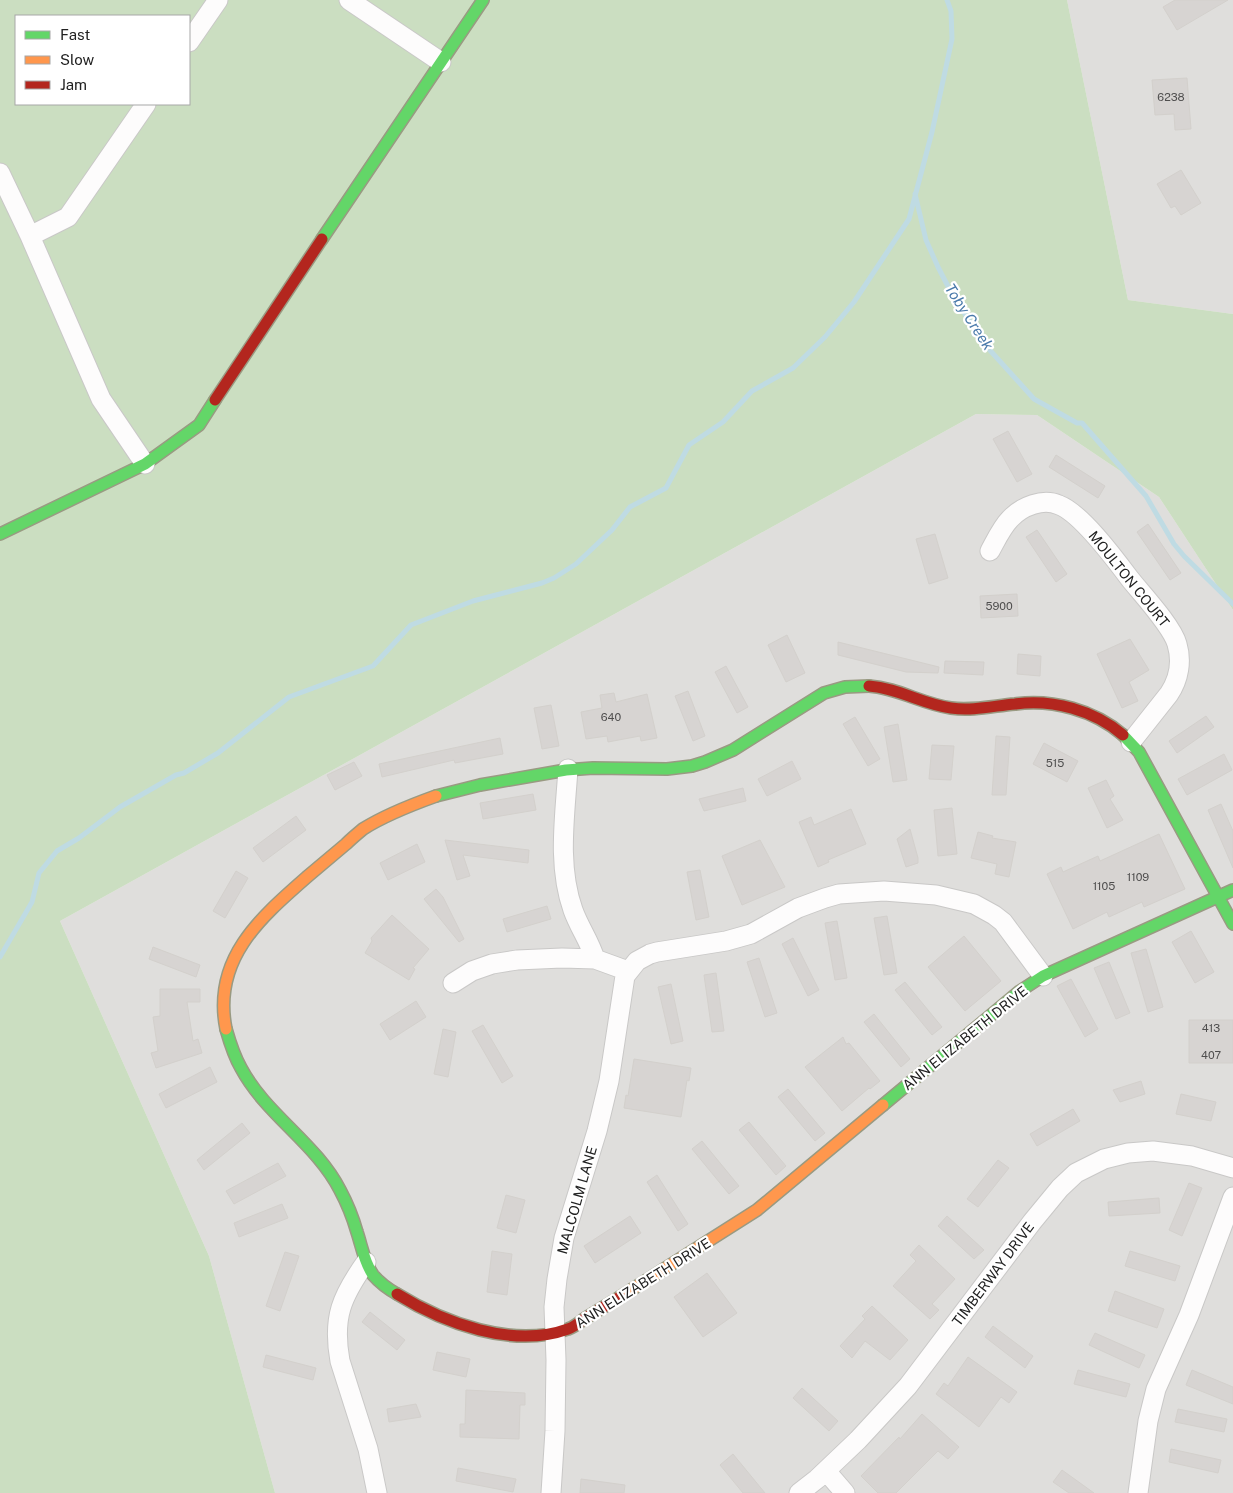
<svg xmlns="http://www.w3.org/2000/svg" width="1233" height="1493" viewBox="0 0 1233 1493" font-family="'Public Sans',sans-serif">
  <rect width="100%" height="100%" fill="#f0eeeb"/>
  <path fill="#dfdedc" d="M 1067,0 L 1233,0 L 1233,314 L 1128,300 Z
    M 976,414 L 1037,415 L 1159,497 L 1233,610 L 1233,1493 L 275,1493 L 209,1256 L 60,921 Z"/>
  <path fill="#cbdec1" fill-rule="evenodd" d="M 0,0 L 1067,0 L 1128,300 L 1233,314 L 1233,610 L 1159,497 L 1037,415 L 976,414 L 60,921 L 209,1256 L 275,1493 L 0,1493 ZM 16,16 L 189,16 L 189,104 L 16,104 Z"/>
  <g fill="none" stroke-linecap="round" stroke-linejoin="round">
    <path stroke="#bfdbe3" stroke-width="5" d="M 915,194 L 926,240 L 938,267 L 953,296 L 987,347 L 1034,399 L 1077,423 L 1082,423 L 1146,496 L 1174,544 L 1184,556 L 1233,604
      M 0,957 L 32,902 L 39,873 L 57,851 L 79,838 L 120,807 L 176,775 L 184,773 L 218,753 L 289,697 L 373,666 L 411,625 L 473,601 L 542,583 L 554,578 L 576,564 L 612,530 L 630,507 L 666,488 L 689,445 L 723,422 L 752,391 L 793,368 L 825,337 L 854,302 L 909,219 L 932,132 L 952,39 L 951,11 L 947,0"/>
  </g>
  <path fill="#d7d4d2" stroke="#d3d0cc" d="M 1175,0 L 1228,0 L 1177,30 L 1163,7 Z
    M 1187,78 L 1191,129 L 1175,130 L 1174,114 L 1155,115 L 1152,80 Z
    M 1181,170 L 1201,203 L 1181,215 L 1175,206 L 1171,208 L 1157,184 Z
    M 1008,431 L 1032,474 L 1017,482 L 993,439 Z
    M 1056,455 L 1105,486 L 1098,498 L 1049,467 Z
    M 1148,524 L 1181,573 L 1170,580 L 1137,532 Z
    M 1037,530 L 1067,574 L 1056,582 L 1026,537 Z
    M 935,534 L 948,578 L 929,584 L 916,539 Z
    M 1017,594 L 1018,616 L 981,618 L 980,596 Z
    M 787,635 L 805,673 L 786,682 L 768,645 Z
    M 1130,639 L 1149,670 L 1129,682 L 1138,701 L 1122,708 L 1097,654 Z
    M 838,642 L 939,667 L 938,673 L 906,672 L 838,655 Z
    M 1018,654 L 1041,656 L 1040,676 L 1017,674 Z
    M 945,661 L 984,662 L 983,675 L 944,673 Z
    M 726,666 L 748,707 L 737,713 L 715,672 Z
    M 688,691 L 705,736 L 693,741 L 675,696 Z
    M 614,693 L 616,702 L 647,694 L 657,738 L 641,741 L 640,736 L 608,742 L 607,736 L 586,739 L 581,712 L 602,708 L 600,695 Z
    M 551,705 L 559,746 L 542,749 L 534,708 Z
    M 1206,716 L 1214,727 L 1177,753 L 1169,741 Z
    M 855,717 L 880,759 L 868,766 L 843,724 Z
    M 898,724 L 907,780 L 893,782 L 884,727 Z
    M 996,736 L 1010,737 L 1006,795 L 992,795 Z
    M 500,738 L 503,754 L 455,763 L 454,760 L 382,777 L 379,764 Z
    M 1044,743 L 1078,761 L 1067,782 L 1033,764 Z
    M 932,745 L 954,746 L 951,780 L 929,779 Z
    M 1224,754 L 1232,770 L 1187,795 L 1178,779 Z
    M 792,761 L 801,779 L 767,796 L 758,779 Z
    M 354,762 L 362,776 L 335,790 L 327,775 Z
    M 1106,780 L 1114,796 L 1110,799 L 1123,820 L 1107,828 L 1088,788 Z
    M 743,788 L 746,801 L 704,811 L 699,799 Z
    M 533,794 L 536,810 L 483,819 L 480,803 Z
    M 1221,804 L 1233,831 L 1233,868 L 1208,810 Z
    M 952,808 L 957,854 L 938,856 L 934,810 Z
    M 851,809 L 866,844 L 828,860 L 829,862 L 818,867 L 799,822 L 811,817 L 814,825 Z
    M 296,816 L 306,830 L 263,862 L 253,848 Z
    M 910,829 L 918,858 L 918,863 L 906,867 L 897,839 Z
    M 978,832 L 993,836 L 992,838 L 1016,842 L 1009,877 L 995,874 L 997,864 L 971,858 Z
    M 1159,834 L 1185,889 L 1144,907 L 1142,902 L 1109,917 L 1107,912 L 1073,929 L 1047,874 L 1061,867 L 1063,872 L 1098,856 L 1100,861 Z
    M 445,840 L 529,850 L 528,863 L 463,855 L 470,876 L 457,880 Z
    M 760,840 L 785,887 L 742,905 L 722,856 Z
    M 417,844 L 425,862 L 388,880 L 380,863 Z
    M 700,870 L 709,917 L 696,920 L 687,872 Z
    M 236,871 L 248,878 L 225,918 L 213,911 Z
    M 436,889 L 443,897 L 464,939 L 459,942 L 424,899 Z
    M 547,906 L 551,919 L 507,932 L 503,919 Z
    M 392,915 L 429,949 L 413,968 L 415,969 L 409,980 L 365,953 L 372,941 L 371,938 Z
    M 887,916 L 897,973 L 884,975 L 874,918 Z
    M 837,921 L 847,978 L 835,980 L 825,923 Z
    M 1191,931 L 1214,972 L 1195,983 L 1172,942 Z
    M 964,936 L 1001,981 L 965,1011 L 928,967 Z
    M 793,938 L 819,990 L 808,996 L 782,944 Z
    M 153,947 L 200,965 L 196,977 L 149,959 Z
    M 1146,949 L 1163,1007 L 1148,1012 L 1131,953 Z
    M 759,958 L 777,1013 L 765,1017 L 747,962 Z
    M 1109,962 L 1130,1013 L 1116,1019 L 1094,968 Z
    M 716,973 L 724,1031 L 712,1032 L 704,975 Z
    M 1071,979 L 1098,1029 L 1085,1037 L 1057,986 Z
    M 905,982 L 942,1027 L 932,1035 L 895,990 Z
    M 671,984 L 683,1041 L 671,1044 L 658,987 Z
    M 160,989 L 200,989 L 200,1002 L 187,1002 L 193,1041 L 198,1039 L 202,1053 L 156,1068 L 151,1053 L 158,1051 L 153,1017 L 160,1016 Z
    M 416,1001 L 426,1017 L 390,1040 L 380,1024 Z
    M 874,1014 L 910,1059 L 901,1067 L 864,1022 Z
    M 1189,1020 L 1233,1020 L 1233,1063 L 1189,1063 Z
    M 483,1025 L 513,1076 L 502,1083 L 472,1031 Z
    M 443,1029 L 456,1032 L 448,1077 L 434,1074 Z
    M 843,1037 L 846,1044 L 849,1043 L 880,1081 L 870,1089 L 869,1088 L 842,1111 L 805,1067 Z
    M 634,1059 L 691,1068 L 689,1081 L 687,1080 L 681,1117 L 624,1108 L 626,1095 L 628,1096 Z
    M 210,1067 L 217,1082 L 166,1108 L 159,1094 Z
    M 1141,1081 L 1145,1094 L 1120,1102 L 1113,1090 Z
    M 788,1089 L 825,1133 L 815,1141 L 778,1097 Z
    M 1181,1094 L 1216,1102 L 1211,1121 L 1176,1114 Z
    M 1073,1109 L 1080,1121 L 1037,1146 L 1030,1134 Z
    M 749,1122 L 786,1166 L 776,1175 L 739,1130 Z
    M 242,1123 L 250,1133 L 204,1170 L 197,1160 Z
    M 702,1141 L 739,1186 L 729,1194 L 692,1149 Z
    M 998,1160 L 1009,1168 L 978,1207 L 967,1199 Z
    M 278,1163 L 286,1176 L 234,1204 L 226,1191 Z
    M 657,1175 L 688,1224 L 678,1231 L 647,1182 Z
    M 1189,1183 L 1202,1188 L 1182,1236 L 1169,1230 Z
    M 506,1195 L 525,1200 L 516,1233 L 497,1228 Z
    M 1159,1198 L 1160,1213 L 1109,1216 L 1108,1202 Z
    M 282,1204 L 288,1218 L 239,1237 L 234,1223 Z
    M 630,1216 L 641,1233 L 595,1263 L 584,1246 Z
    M 947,1216 L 984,1250 L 974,1259 L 938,1226 Z
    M 919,1245 L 955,1279 L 932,1304 L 939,1310 L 930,1319 L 893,1286 L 916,1261 L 910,1255 Z
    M 492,1251 L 512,1254 L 507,1295 L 487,1292 Z
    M 1130,1251 L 1180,1266 L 1175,1281 L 1125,1266 Z
    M 285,1252 L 299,1256 L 280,1311 L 266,1306 Z
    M 707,1273 L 737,1313 L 703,1337 L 674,1297 Z
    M 1115,1291 L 1164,1309 L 1157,1328 L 1108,1311 Z
    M 872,1306 L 908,1340 L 890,1360 L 865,1341 L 852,1358 L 840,1346 L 865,1319 L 862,1316 Z
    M 370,1312 L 405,1340 L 397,1350 L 362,1322 Z
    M 993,1326 L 1033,1356 L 1025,1368 L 985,1337 Z
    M 1095,1333 L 1145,1355 L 1139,1368 L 1089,1345 Z
    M 437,1352 L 470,1359 L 466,1377 L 433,1370 Z
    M 266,1355 L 316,1368 L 313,1380 L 263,1367 Z
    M 968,1357 L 1017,1392 L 1009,1403 L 1001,1397 L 979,1427 L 936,1394 L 944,1383 L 948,1386 Z
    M 1078,1370 L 1130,1384 L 1126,1397 L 1074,1384 Z
    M 1192,1370 L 1233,1387 L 1233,1404 L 1186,1385 Z
    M 802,1388 L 838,1421 L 829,1431 L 793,1398 Z
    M 466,1390 L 525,1393 L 525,1405 L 520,1405 L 519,1439 L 460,1437 L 460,1424 L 465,1424 Z
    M 416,1404 L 421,1417 L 389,1422 L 387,1409 Z
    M 1178,1409 L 1227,1419 L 1224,1432 L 1175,1422 Z
    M 922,1414 L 959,1447 L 948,1459 L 938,1451 L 896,1493 L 878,1493 L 861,1476 L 899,1437 L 900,1439 Z
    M 1171,1449 L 1221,1460 L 1218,1473 L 1169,1462 Z
    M 733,1454 L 765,1493 L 743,1493 L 720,1465 Z
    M 458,1468 L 516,1479 L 513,1492 L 456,1481 Z
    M 1062,1470 L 1094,1493 L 1069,1493 L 1053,1482 Z
    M 581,1479 L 625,1485 L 624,1493 L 580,1493 Z"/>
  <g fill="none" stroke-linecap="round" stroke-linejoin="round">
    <defs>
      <path id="street" d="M 349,0 L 441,62
        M 189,42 L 218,0
        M 0,173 L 30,236 L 101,399 L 145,464
        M 30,236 L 68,217 L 146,104
        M 990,551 C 996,540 1002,527 1010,519 C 1022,506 1043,498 1059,505 C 1081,513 1115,559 1130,579 C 1142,594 1172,626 1177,644 C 1182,661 1179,679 1169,694 L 1131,742
        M 568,769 C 565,816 557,865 573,910 C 579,927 590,942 595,959
        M 453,983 L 472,971 L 492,964 L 517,960 L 562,958 L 595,959 L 628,971
        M 366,1262 C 342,1296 332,1317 340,1361 L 368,1449 L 377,1493
        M 826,1471 L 845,1493
        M 551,1493 L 555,1431 L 556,1360 L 554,1307 L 557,1279 L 564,1238 L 597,1131 L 609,1081 L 625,976 L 637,961 L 650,954 L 657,952 L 726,941 L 751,934 L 798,908 L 825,898 L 839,894 L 884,891 L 936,895 L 974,904 L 994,915 L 1003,922 L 1043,976
        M 799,1493 L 817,1479 L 858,1440 L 908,1386 L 1032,1222 L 1060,1188 L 1076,1173 L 1104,1159 L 1128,1153 L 1153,1151 L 1192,1156 L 1233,1168
        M 1138,1493 L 1148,1421 L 1156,1389 L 1189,1315 L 1233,1197"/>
      <path id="fast" d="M 322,239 L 483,0
        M 0,534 L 145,464 L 199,425 L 215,400
        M 1123,735 L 1139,752 L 1233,924
        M 436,796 L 480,785 L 566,770 L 593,768 L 667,769 L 692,766 L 705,762 L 733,750 L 824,693 L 845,687 L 869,686
        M 226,1029 C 230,1043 234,1056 241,1068 C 266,1115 316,1143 340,1190 C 347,1203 353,1218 357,1232 C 362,1247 364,1262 373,1275 C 380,1283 388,1289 397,1294
        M 883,1105 L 1020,991 L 1043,976 L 1233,890"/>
      <path id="slow" d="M 226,1029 C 212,959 260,918 308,876 C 320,866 333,855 346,844 C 351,839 357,834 363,829 C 385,815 411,805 436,796
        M 620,1297 L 757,1210 L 883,1105"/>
      <path id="jam" d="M 215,400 L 322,239
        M 869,686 C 898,688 922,704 951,708 C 973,711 993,706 1015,704 C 1053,699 1094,710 1123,735
        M 397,1294 C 444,1323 513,1349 568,1329 C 574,1327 579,1323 584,1319 C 596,1312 608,1304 620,1297"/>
    </defs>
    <use href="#street" stroke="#c9c8c7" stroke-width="21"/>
    <use href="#fast" stroke="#999a82" stroke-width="14"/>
    <use href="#slow" stroke="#999a82" stroke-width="14"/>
    <use href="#jam" stroke="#999a82" stroke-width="14"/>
    <use href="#street" stroke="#fdfcfc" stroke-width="19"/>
    <use href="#fast" stroke="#63d668" stroke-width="11"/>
    <use href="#slow" stroke="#ff974d" stroke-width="11"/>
    <use href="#jam" stroke="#b3261e" stroke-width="11"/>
  </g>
  <g text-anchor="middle" stroke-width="4.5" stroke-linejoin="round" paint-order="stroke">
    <g font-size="11" fill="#4f4e4e">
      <text x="1171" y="101">6238</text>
      <text x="999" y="610">5900</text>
      <text x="611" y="721">640</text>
      <text x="1055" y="767">515</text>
      <text x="1138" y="881">1109</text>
      <text x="1104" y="890">1105</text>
      <text x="1211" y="1032">413</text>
      <text x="1211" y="1059">407</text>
    </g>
    <g font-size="14" fill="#222" stroke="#fff">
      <text transform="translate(1129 579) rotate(51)" y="5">MOULTON COURT</text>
      <text transform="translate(965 1038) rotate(-39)" y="5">ANN ELIZABETH DRIVE</text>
      <text transform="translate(577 1200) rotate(-74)" y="5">MALCOLM LANE</text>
      <text transform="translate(993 1274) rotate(-53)" y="5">TIMBERWAY DRIVE</text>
      <text transform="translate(643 1283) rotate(-32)" y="5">ANN ELIZABETH DRIVE</text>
    </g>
    <g font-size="15" font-style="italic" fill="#4a7aab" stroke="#fff">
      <text transform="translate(969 317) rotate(57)" y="5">Toby Creek</text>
    </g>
  </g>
  <rect x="15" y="15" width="175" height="90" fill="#ffffff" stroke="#a7a7a7"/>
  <rect x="25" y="31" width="25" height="8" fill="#63d668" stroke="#a7a7a7"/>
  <text x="60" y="40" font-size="15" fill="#222222">Fast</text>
  <rect x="25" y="56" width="25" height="8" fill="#ff974d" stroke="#a7a7a7"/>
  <text x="60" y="65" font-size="15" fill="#222222">Slow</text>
  <rect x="25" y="81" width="25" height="8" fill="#b3261e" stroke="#a7a7a7"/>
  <text x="60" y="90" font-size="15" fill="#222222">Jam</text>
</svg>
